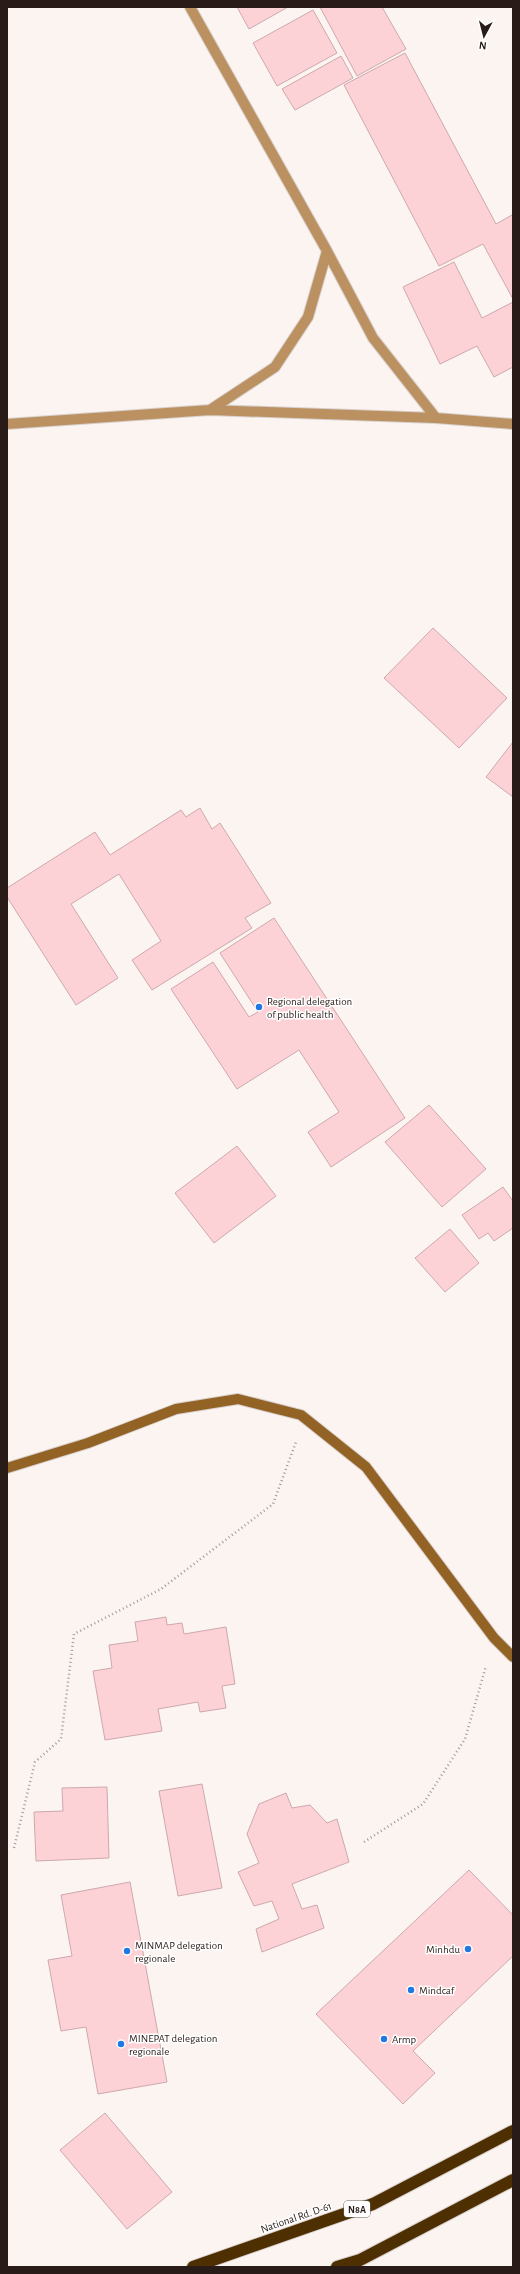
<svg xmlns="http://www.w3.org/2000/svg" width="520" height="2274" viewBox="0 0 520 2274" font-family="'Alegreya Sans',sans-serif">
  <rect width="100%" height="100%" fill="#fbf4f1"/>
  <path fill="#fdd2d6" stroke="#cea8ac" d="M 237,7 L 288,7 L 249,29 Z
    M 320,7 L 382,7 L 406,49 L 357,76 Z
    M 313,10 L 337,53 L 277,86 L 253,43 Z
    M 405,53 L 496,224 L 512,215 L 513,217 L 513,299 L 483,244 L 439,266 L 344,85 Z
    M 341,56 L 353,78 L 295,110 L 282,89 Z
    M 454,262 L 482,318 L 513,302 L 513,367 L 494,377 L 477,346 L 440,364 L 403,287 Z
    M 433,628 L 507,698 L 459,748 L 384,678 Z
    M 513,742 L 513,797 L 486,777 Z
    M 200,808 L 212,829 L 220,823 L 271,903 L 245,918 L 252,928 L 152,990 L 132,960 L 161,941 L 119,874 L 71,904 L 118,978 L 76,1005 L 7,897 L 7,888 L 95,832 L 110,855 L 181,810 L 186,817 Z
    M 274,918 L 405,1118 L 331,1167 L 308,1132 L 339,1112 L 299,1050 L 237,1089 L 171,989 L 213,962 L 249,1017 L 258,1012 L 220,953 Z
    M 429,1105 L 486,1169 L 442,1207 L 385,1142 Z
    M 237,1146 L 276,1196 L 214,1243 L 175,1193 Z
    M 503,1187 L 513,1201 L 513,1228 L 494,1241 L 488,1233 L 479,1239 L 462,1215 Z
    M 450,1229 L 479,1263 L 445,1292 L 415,1258 Z
    M 166,1617 L 167,1625 L 182,1623 L 184,1634 L 226,1627 L 235,1684 L 222,1686 L 226,1708 L 200,1712 L 198,1702 L 158,1709 L 162,1731 L 105,1740 L 93,1671 L 112,1668 L 109,1645 L 138,1641 L 135,1622 Z
    M 202,1784 L 222,1888 L 178,1896 L 159,1791 Z
    M 107,1787 L 109,1858 L 36,1861 L 34,1812 L 63,1811 L 62,1788 Z
    M 286,1793 L 292,1808 L 310,1805 L 327,1823 L 337,1819 L 349,1862 L 292,1884 L 302,1909 L 317,1905 L 324,1928 L 262,1952 L 256,1929 L 279,1919 L 272,1901 L 254,1906 L 238,1872 L 259,1863 L 247,1834 L 259,1804 Z
    M 469,1870 L 513,1915 L 513,1956 L 413,2051 L 435,2073 L 403,2104 L 316,2014 Z
    M 130,1882 L 167,2082 L 98,2094 L 86,2027 L 61,2031 L 48,1960 L 72,1956 L 61,1895 Z
    M 105,2113 L 172,2192 L 127,2229 L 60,2150 Z"/>
  <g fill="none" stroke-linecap="round" stroke-linejoin="round">
    <defs>
      <path id="street" d="M 190,7 L 327,251 L 373,338 L 436,418
        M 210,410 L 275,367 L 308,317 L 327,251
        M 7,424 L 210,410 L 436,418 L 513,424"/>
      <path id="secondary" d="M 7,1468 L 88,1443 L 176,1409 L 238,1399 L 301,1415 L 366,1467 L 494,1638 L 513,1657"/>
      <path id="highway" d="M 193,2267 L 373,2204 L 513,2131
        M 337,2267 L 360,2260 L 513,2180"/>
    </defs>
    <use href="#street" stroke="#d9d1ce" stroke-width="12"/>
    <use href="#secondary" stroke="#d9d1ce" stroke-width="12"/>
    <use href="#highway" stroke="#d9d1ce" stroke-width="14"/>
    <path stroke="#a49a97" stroke-width="2.5" stroke-dasharray="1 3" stroke-linecap="butt" d="M 364,1842 L 423,1804 L 465,1739 L 486,1666
      M 14,1848 L 35,1762 L 61,1739 L 74,1634 L 161,1589 L 273,1504 L 296,1442"/>
    <use href="#street" stroke="#bb9162" stroke-width="10"/>
    <use href="#secondary" stroke="#936326" stroke-width="10"/>
    <use href="#highway" stroke="#4e2f01" stroke-width="12"/>
  </g>
  <g fill="#2278e2" stroke="#fff" stroke-width="1.5">
    <circle cx="259" cy="1007" r="4"/>
    <circle cx="468" cy="1949" r="4"/>
    <circle cx="127" cy="1951" r="4"/>
    <circle cx="411" cy="1990" r="4"/>
    <circle cx="384" cy="2039" r="4"/>
    <circle cx="121" cy="2044" r="4"/>
  </g>
  <g text-anchor="middle" stroke-width="3" stroke-linejoin="round" paint-order="stroke">
    <rect fill="#fff" stroke="#69605d" stroke-width="1" x="344" y="2201" width="26" height="16" rx="3"/>
    <g font-size="10" font-weight="bold" fill="#291c18">
      <text x="357" y="2213">N8A</text>
    </g>
    <g font-size="11" fill="#291c18" stroke="#fff" text-anchor="start">
      <text x="267" y="1005">Regional delegation<tspan x="267" dy="13">of public health</tspan></text>
      <text x="135" y="1949">MINMAP delegation<tspan x="135" dy="13">regionale</tspan></text>
      <text x="460" y="1953" text-anchor="end">Minhdu</text>
      <text x="419" y="1994">Mindcaf</text>
      <text x="129" y="2042">MINEPAT delegation<tspan x="129" dy="13">regionale</tspan></text>
      <text x="392" y="2043">Armp</text>
    </g>
    <g font-size="11" fill="#291c18" stroke="#fff">
      <text transform="translate(296 2217) rotate(-19)" y="4">National Rd. D-61</text>
    </g>
  </g>
  <rect width="520" height="2274" fill="none" stroke="#291c18" stroke-width="16"/>
  <g transform="translate(484 36) rotate(187)" stroke="#ffffff" stroke-width="3" paint-order="stroke">
  <path d="M0-3L7 15L0 10L-7 15Z" fill="#291c18"/>
  <text y="-6" font-size="11" font-weight="bold" text-anchor="middle" fill="#291c18">N</text>
  </g>
</svg>
